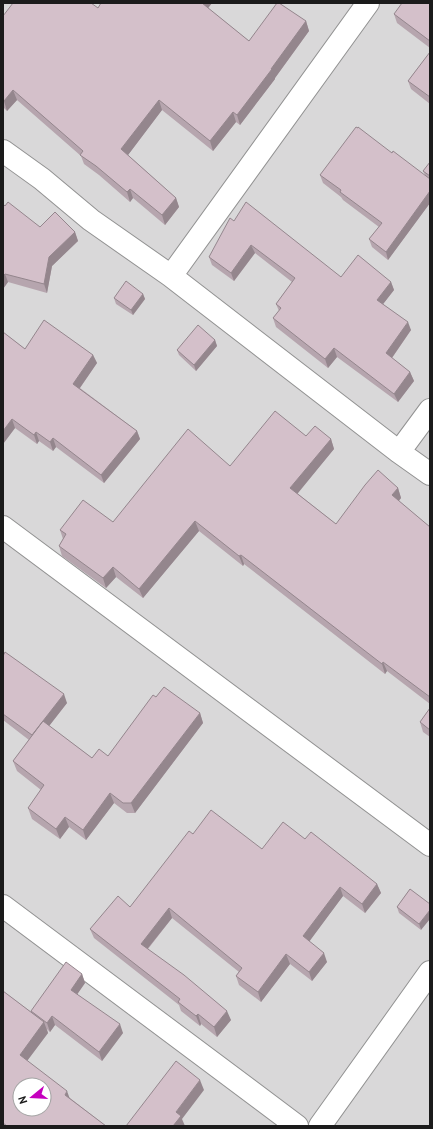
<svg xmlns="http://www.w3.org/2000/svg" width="433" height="1129" viewBox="0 0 433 1129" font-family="'PT Sans',sans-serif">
  <rect width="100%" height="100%" fill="#eddfe3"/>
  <path fill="#d9d8d9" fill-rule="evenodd" d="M 3,3 L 430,3 L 430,1126 L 3,1126 ZM 20,1085 L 44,1085 L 44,1109 L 20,1109 Z"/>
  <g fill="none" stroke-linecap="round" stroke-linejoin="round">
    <defs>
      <path id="minor" d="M 3,151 L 42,179 L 91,220 L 171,276 L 399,452 L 430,474
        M 171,276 L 368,3
        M 399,452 L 430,410
        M 3,527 L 430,845
        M 3,906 L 297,1126
        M 320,1126 L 430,972"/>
    </defs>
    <use href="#minor" stroke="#929292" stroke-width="24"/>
    <use href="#minor" stroke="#fff" stroke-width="22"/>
  </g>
  <path fill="#b6a5ae" d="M 101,3 L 212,3 L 208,8 L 249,41 L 306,21 L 309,31 L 275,78 L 275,79 L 240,125 L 236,122 L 213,151 L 162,110 L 128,155 L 176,198 L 179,207 L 165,225 L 133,198 L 130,202 L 99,175 L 84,164 L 81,156 L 17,100 L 7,111 L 3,107 L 3,16 L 98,8 Z
    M 430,3 L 430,48 L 397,23 L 394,14 Z
    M 430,52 L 430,104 L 411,89 L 408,81 Z
    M 430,162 L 430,203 L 388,260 L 372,247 L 369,239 L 379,227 L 343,200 L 341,197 L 323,183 L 320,175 L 425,175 L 423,171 Z
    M 3,204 L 40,227 L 75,232 L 78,241 L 52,266 L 47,293 L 8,282 L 3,289 Z
    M 234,221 L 341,277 L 391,282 L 394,290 L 383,304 L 411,330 L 392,358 L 410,372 L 414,381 L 398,402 L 337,357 L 328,368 L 276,327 L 273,318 L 279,311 L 276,304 L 292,282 L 255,253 L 234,281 L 212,265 L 209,257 Z
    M 143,294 L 145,299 L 133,315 L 116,304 L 114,298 Z
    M 3,332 L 25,349 L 93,355 L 97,363 L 80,388 L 137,431 L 140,439 L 104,483 L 56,447 L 53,451 L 39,441 L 37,444 L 15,428 L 3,444 Z
    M 215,340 L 217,346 L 196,371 L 179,355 L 177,350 Z
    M 306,436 L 331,439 L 334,449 L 297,493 L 336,524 L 398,488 L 401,498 L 399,501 L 430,527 L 430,704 L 387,671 L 385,674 L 244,564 L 243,566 L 199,531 L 143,598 L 116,577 L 106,588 L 62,556 L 59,546 L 63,539 L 60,530 L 113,522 L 230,466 Z
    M 3,656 L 67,703 L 49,726 L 92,758 L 108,756 L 156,697 L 200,713 L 203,723 L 135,813 L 127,813 L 114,803 L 86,840 L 69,827 L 60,839 L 32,819 L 28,808 L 41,790 L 17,771 L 13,761 L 29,740 L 3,720 Z
    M 430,708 L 430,737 L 423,732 L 420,722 Z
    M 193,834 L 262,849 L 305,839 L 377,884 L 381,893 L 365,913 L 343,896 L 309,941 L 327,962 L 312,981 L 290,964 L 261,1002 L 239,985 L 236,976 L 239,972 L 172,918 L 148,949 L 231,1020 L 217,1037 L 201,1024 L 200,1026 L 181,1011 L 179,1005 L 94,938 L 90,929 L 130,907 Z
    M 410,889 L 421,930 L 399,913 L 397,907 Z
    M 82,974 L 85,983 L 77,994 L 123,1033 L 102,1061 L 55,1025 L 50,1032 L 47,1029 L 48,1033 L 27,1061 L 70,1098 L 106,1126 L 3,1126 L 3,991 L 31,1012 Z"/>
  <path fill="#94868d" d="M 202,3 L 212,3 L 205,12 Z
    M 306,21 L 309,31 L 275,78 L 275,79 L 240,125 L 237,115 Z
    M 13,90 L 17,100 L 7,111 L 4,101 Z
    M 159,100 L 162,110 L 125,159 L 121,149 Z
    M 233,112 L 236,122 L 213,151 L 210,141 Z
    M 130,189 L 133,198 L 130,202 L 127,192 Z
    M 430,191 L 430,203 L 388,260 L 386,252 Z
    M 176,198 L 179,207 L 165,225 L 162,215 Z
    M 75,232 L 78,241 L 52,266 L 47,293 L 44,284 L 49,257 Z
    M 251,245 L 255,253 L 234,281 L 231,273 Z
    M 5,274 L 8,282 L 3,289 L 3,276 Z
    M 391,282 L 394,290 L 380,308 L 377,300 Z
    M 143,294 L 145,299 L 133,315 L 131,310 Z
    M 408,322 L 411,330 L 389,362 L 386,353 Z
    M 215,340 L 217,346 L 196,371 L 194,365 Z
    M 334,348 L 337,357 L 328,368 L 325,359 Z
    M 93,355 L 97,363 L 77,392 L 73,384 Z
    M 410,372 L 414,381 L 398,402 L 394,394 Z
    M 12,419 L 15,428 L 3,444 L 3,431 Z
    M 137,431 L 140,439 L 104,483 L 101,475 Z
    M 36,432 L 39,441 L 37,444 L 34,435 Z
    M 53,438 L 56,447 L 53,451 L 50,442 Z
    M 331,439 L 334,449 L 294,498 L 290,488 Z
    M 398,488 L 401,498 L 395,505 L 392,495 Z
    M 195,521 L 199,531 L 143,598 L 139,589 Z
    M 241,555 L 244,564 L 243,566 L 239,556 Z
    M 113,567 L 116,577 L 106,588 L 103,578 Z
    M 383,662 L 387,671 L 385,674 L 382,664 Z
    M 64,694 L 67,703 L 35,744 L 32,735 Z
    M 200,713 L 203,723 L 135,813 L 131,803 Z
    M 110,793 L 114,803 L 86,840 L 83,830 Z
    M 65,817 L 69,827 L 60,839 L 56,829 Z
    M 377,884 L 381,893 L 365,913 L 362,904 Z
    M 340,887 L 343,896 L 306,946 L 303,936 Z
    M 169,908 L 172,918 L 144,953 L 141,944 Z
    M 430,910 L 430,919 L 421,930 L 419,924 Z
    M 324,953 L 327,962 L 312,981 L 309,972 Z
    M 286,954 L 290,964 L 261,1002 L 258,992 Z
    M 82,974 L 85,983 L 74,999 L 71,990 Z
    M 227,1011 L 231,1020 L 217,1037 L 214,1027 Z
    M 198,1014 L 201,1024 L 200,1026 L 196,1016 Z
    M 52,1016 L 55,1025 L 50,1032 L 47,1023 Z
    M 44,1022 L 48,1033 L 24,1065 L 20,1055 Z
    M 120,1024 L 123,1033 L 102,1061 L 99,1052 Z
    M 200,1080 L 204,1090 L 182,1119 L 185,1126 L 173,1126 L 176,1112 Z
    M 67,1091 L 71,1102 L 65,1095 Z"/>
  <path fill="#d4c0ca" stroke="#94868d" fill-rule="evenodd" d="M 13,3 L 91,3 L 98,8 L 101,3 L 202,3 L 249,41 L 277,3 L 279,3 L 306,21 L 271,69 L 272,69 L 237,115 L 233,112 L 210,141 L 159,100 L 121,149 L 176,198 L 162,215 L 130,189 L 127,192 L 96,166 L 80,155 L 83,151 L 13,90 L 4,101 L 3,100 L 3,23 L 4,22 L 3,21 L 3,16 Z
    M 402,3 L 430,3 L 430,41 L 394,14 Z
    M 430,52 L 430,97 L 408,81 Z
    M 356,127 L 358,128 L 358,127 L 392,153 L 393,151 L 430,179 L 430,191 L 386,252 L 369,239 L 382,223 L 340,192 L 341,190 L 320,175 Z
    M 430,162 L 430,176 L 423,171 Z
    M 8,202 L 40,227 L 55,212 L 75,232 L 49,257 L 44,284 L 5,274 L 3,276 L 3,204 L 5,206 Z
    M 246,202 L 341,277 L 358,255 L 391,282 L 377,300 L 408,322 L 386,353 L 410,372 L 394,394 L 334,348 L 325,359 L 273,318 L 281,308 L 276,304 L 295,278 L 251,245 L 231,273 L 209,257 L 230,218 L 234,221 Z
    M 126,281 L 143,294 L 131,310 L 114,298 Z
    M 44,320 L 93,355 L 73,384 L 137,431 L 101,475 L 53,438 L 50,442 L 36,432 L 34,435 L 12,419 L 3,431 L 3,332 L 25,349 Z
    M 198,325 L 215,340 L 194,365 L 177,350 Z
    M 275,411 L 306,436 L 315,426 L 331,439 L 290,488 L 336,524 L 365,485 L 378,470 L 398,488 L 392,495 L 430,527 L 430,697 L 383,662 L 382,664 L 241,555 L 239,556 L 195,521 L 139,589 L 113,567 L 103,578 L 59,546 L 66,534 L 60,530 L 83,500 L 113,522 L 188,429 L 230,466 Z
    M 5,652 L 64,694 L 32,735 L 3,714 L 3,656 Z
    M 164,687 L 200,713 L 131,803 L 123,803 L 110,793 L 83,830 L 65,817 L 56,829 L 28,808 L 44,785 L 13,761 L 43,721 L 92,758 L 99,749 L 108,756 L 153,695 L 156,697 Z
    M 430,708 L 430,730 L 420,722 Z
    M 211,810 L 262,849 L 283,822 L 305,839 L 311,832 L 377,884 L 362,904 L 340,887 L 303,936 L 324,953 L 309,972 L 286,954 L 258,992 L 236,976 L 242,968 L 169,908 L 141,944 L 184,975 L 227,1011 L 214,1027 L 198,1014 L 196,1016 L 178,1002 L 180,999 L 90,929 L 118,896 L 130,907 L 189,831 L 193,834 Z
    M 410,889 L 430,904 L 430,910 L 419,924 L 397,907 Z
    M 66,962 L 82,974 L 71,990 L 120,1024 L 99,1052 L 52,1016 L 47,1023 L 31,1011 Z
    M 3,991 L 44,1022 L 20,1055 L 67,1091 L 65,1095 L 106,1126 L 7,1126 L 3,1123 ZM 20,1085 L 44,1085 L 44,1109 L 20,1109 Z
    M 176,1061 L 200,1080 L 176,1112 L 181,1116 L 173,1126 L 126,1126 Z"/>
  <rect width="433" height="1129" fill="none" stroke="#1b1b1b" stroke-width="8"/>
  <g transform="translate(32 1097) rotate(252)"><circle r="19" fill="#ffffff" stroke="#a4a4a4"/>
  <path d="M0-3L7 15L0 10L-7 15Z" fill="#c500be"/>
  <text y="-6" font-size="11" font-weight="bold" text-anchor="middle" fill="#1b1b1b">N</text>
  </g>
</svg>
